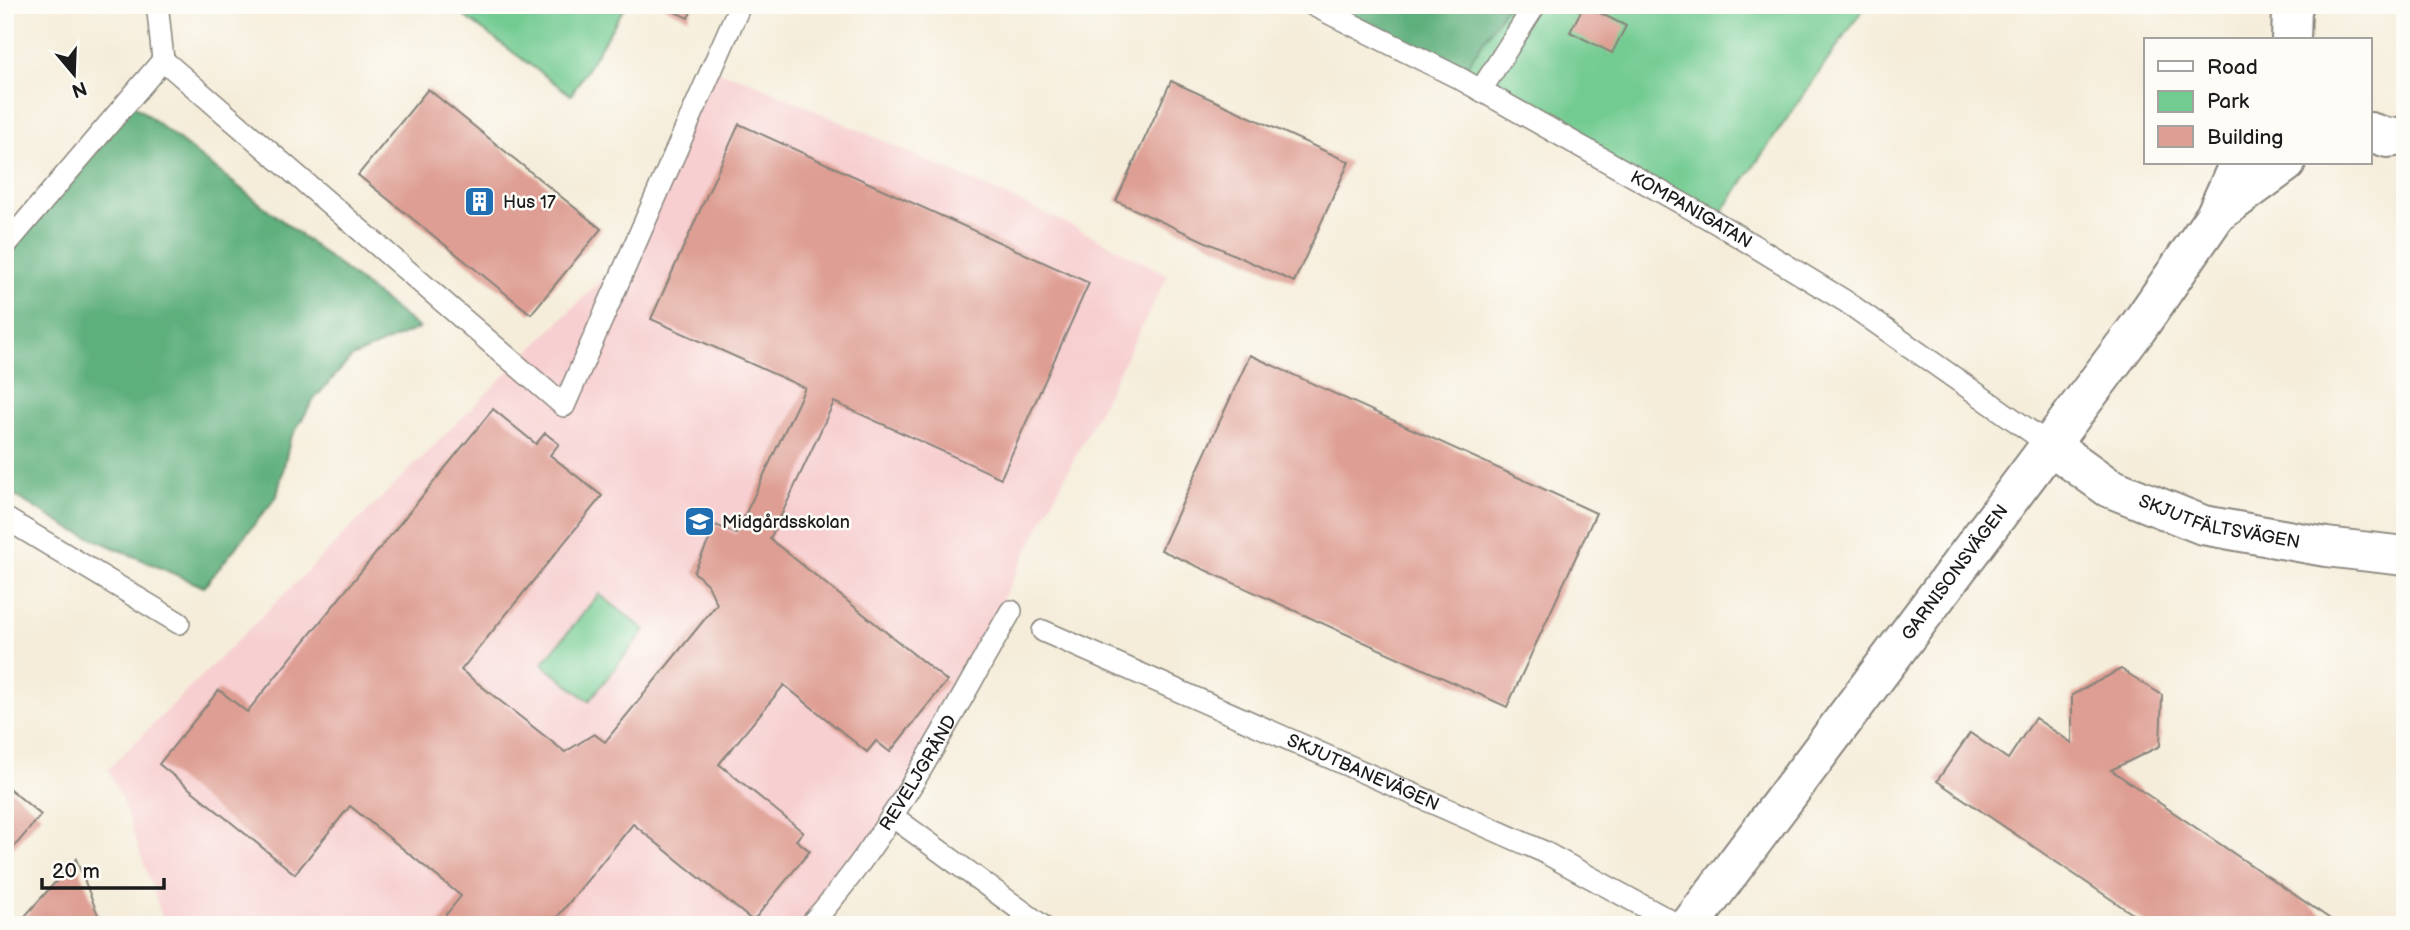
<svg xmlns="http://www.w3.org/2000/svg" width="2410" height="930" viewBox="0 0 2410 930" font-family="'Balsamiq Sans',sans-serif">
  <rect width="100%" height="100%" fill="#fdfcf7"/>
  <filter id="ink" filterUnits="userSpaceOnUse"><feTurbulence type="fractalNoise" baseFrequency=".0143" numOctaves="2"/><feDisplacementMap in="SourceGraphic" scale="14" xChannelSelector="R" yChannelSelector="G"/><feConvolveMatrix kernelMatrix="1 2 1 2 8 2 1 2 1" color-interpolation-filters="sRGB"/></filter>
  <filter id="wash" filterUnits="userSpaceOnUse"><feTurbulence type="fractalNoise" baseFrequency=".00686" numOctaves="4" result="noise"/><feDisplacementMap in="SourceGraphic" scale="28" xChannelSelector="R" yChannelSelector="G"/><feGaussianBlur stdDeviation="1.57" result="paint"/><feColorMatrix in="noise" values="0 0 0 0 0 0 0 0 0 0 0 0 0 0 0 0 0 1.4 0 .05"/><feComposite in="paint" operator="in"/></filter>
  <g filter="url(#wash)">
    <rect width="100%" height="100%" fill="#f5edda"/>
    <path fill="#f7cfd0" d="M 712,69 L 749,81 L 1071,225 L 1168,275 L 892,816 L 810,925 L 165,925 L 122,800 L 108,769 L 634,247 Z"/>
    <path fill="#72cb91" stroke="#477456" stroke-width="2" d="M 449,5 L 626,5 L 571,95 Z
      M 1507,5 L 1866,5 L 1715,222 L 1459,78 Z
      M 599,594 L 645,630 L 589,701 L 542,664 Z"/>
    <path fill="#5daf7b" stroke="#3c664c" stroke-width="2" d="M 1313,5 L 1507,5 L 1459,78 Z
      M 128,100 L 419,328 L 352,357 L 314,399 L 290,440 L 277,496 L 204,587 L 69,528 L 5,490 L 5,246 Z"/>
    <g id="blocks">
      <path fill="#de9e93" d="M 660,5 L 694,5 L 688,18 Z
        M 1584,5 L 1626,26 L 1612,53 L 1570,32 Z
        M 1171,81 L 1349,162 L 1294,282 L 1116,201 Z
        M 428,89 L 601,229 L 531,314 L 358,175 Z
        M 739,124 L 1089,283 L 1001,478 L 834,402 L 770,539 L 947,681 L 890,752 L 876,741 L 867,752 L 784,685 L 719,764 L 803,832 L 796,840 L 810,851 L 753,921 L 633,824 L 551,925 L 438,925 L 461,896 L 350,806 L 295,874 L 159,764 L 219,690 L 247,712 L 493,409 L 536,444 L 545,433 L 559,444 L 550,455 L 602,496 L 461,670 L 565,752 L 594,734 L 605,742 L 717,604 L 708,585 L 694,572 L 716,525 L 736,534 L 805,388 L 651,319 Z
        M 1250,355 L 1596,513 L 1507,707 L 1161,550 Z
        M 2121,669 L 2162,695 L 2160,746 L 2111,770 L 2339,925 L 2149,925 L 1937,781 L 1970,733 L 2008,759 L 2035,718 L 2072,743 L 2072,695 Z
        M 5,785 L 41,815 L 5,858 Z
        M 76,859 L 102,925 L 17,925 Z"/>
    </g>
  </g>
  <g filter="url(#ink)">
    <use href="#blocks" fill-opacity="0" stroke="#88847b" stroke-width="2"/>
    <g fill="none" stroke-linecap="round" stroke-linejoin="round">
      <defs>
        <g id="lane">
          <path d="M 155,5 L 158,12 L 163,60"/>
          <path id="s1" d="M 1313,5 L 1459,78 L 1715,222 L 1845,301 L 2050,445"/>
          <path d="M 163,60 L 564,406 L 740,5"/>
          <path d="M 1481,90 L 1535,5"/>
          <path d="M 5,246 L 163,60"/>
          <path d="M 5,518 L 179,623"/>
          <path id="s2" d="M 1043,631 L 1542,851 L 1678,925"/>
          <path d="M 892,816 L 1041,925"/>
          <path id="s3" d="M 810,925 C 893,833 949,718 1011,611"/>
        </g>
        <g id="street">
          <path d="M 2219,212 L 2286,163"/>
          <path id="s4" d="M 2050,445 L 2108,487 L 2203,525 L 2326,547 L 2405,556"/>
          <path id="s5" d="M 1690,925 L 2137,329 L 2215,216 L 2239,163"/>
        </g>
        <path id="secondary" d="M 2291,40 L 2292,9 L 2294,5
          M 2370,132 L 2388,138 L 2405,136"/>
      </defs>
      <use href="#lane" stroke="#88847b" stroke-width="24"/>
      <use href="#street" stroke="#88847b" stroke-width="42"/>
      <use href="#secondary" stroke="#88847b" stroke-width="42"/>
      <use href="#lane" stroke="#fff" stroke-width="21"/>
      <use href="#street" stroke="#fff" stroke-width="38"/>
      <use href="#secondary" stroke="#fff" stroke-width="38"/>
    </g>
  </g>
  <defs>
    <symbol id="building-square" viewBox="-11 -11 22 22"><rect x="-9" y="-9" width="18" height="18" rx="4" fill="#1f6fb2" stroke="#fdfcf7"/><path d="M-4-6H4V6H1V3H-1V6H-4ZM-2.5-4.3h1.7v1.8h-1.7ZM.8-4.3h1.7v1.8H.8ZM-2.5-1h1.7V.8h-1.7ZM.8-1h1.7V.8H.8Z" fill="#fff"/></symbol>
    <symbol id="school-square" viewBox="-11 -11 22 22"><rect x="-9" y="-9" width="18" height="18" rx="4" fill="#1f6fb2" stroke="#fdfcf7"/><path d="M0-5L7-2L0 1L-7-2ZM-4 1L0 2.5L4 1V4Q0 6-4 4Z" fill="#fff"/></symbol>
  </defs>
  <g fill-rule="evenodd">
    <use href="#building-square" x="462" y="184" width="35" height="35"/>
    <use href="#school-square" x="682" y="504" width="35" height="35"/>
  </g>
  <g text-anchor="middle" stroke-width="5" stroke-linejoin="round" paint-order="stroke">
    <g font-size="18" fill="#1c1c1c" stroke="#fdfcf7" text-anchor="start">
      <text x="503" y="208">Hus 17</text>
      <text x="722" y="528">Midgårdsskolan</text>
    </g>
    <g font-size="18" fill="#1c1c1c" stroke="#fdfcf7">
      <text dy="6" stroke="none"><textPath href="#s1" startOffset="430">KOMPANIGATAN</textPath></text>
      <text dy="6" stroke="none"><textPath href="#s4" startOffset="189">SKJUTFÄLTSVÄGEN</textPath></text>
      <text dy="6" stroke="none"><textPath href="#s5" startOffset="441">GARNISONSVÄGEN</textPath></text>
      <text dy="6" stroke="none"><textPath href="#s3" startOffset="187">REVELJGRÄND</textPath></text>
      <text dy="6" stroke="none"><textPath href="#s2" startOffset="350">SKJUTBANEVÄGEN</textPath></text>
    </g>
  </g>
  <rect width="2410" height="930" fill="none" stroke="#fdfcf7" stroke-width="28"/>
  <rect x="2144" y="38" width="228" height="126" fill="#fdfcf7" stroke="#a3a29f" stroke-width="2"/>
  <rect x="2158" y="61" width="35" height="10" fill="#ffffff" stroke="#a3a29f" stroke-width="2"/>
  <text x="2207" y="74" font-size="21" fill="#1c1c1c">Road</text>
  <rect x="2158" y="91" width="35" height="21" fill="#72cb91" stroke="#a3a29f" stroke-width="2"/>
  <text x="2207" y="108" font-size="21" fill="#1c1c1c">Park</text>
  <rect x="2158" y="126" width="35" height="21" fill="#de9e93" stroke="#a3a29f" stroke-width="2"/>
  <text x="2207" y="144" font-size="21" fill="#1c1c1c">Building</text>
  <g transform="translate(74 74) rotate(161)" stroke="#fdfcf7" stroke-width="5" paint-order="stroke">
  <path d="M0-5L12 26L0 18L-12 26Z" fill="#1c1c1c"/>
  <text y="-10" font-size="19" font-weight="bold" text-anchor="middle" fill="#1c1c1c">N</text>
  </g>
  <path d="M42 878v10h122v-10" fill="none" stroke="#1c1c1c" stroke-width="3.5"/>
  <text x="52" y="878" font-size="21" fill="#1c1c1c" stroke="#fdfcf7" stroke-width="5" paint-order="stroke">20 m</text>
</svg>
